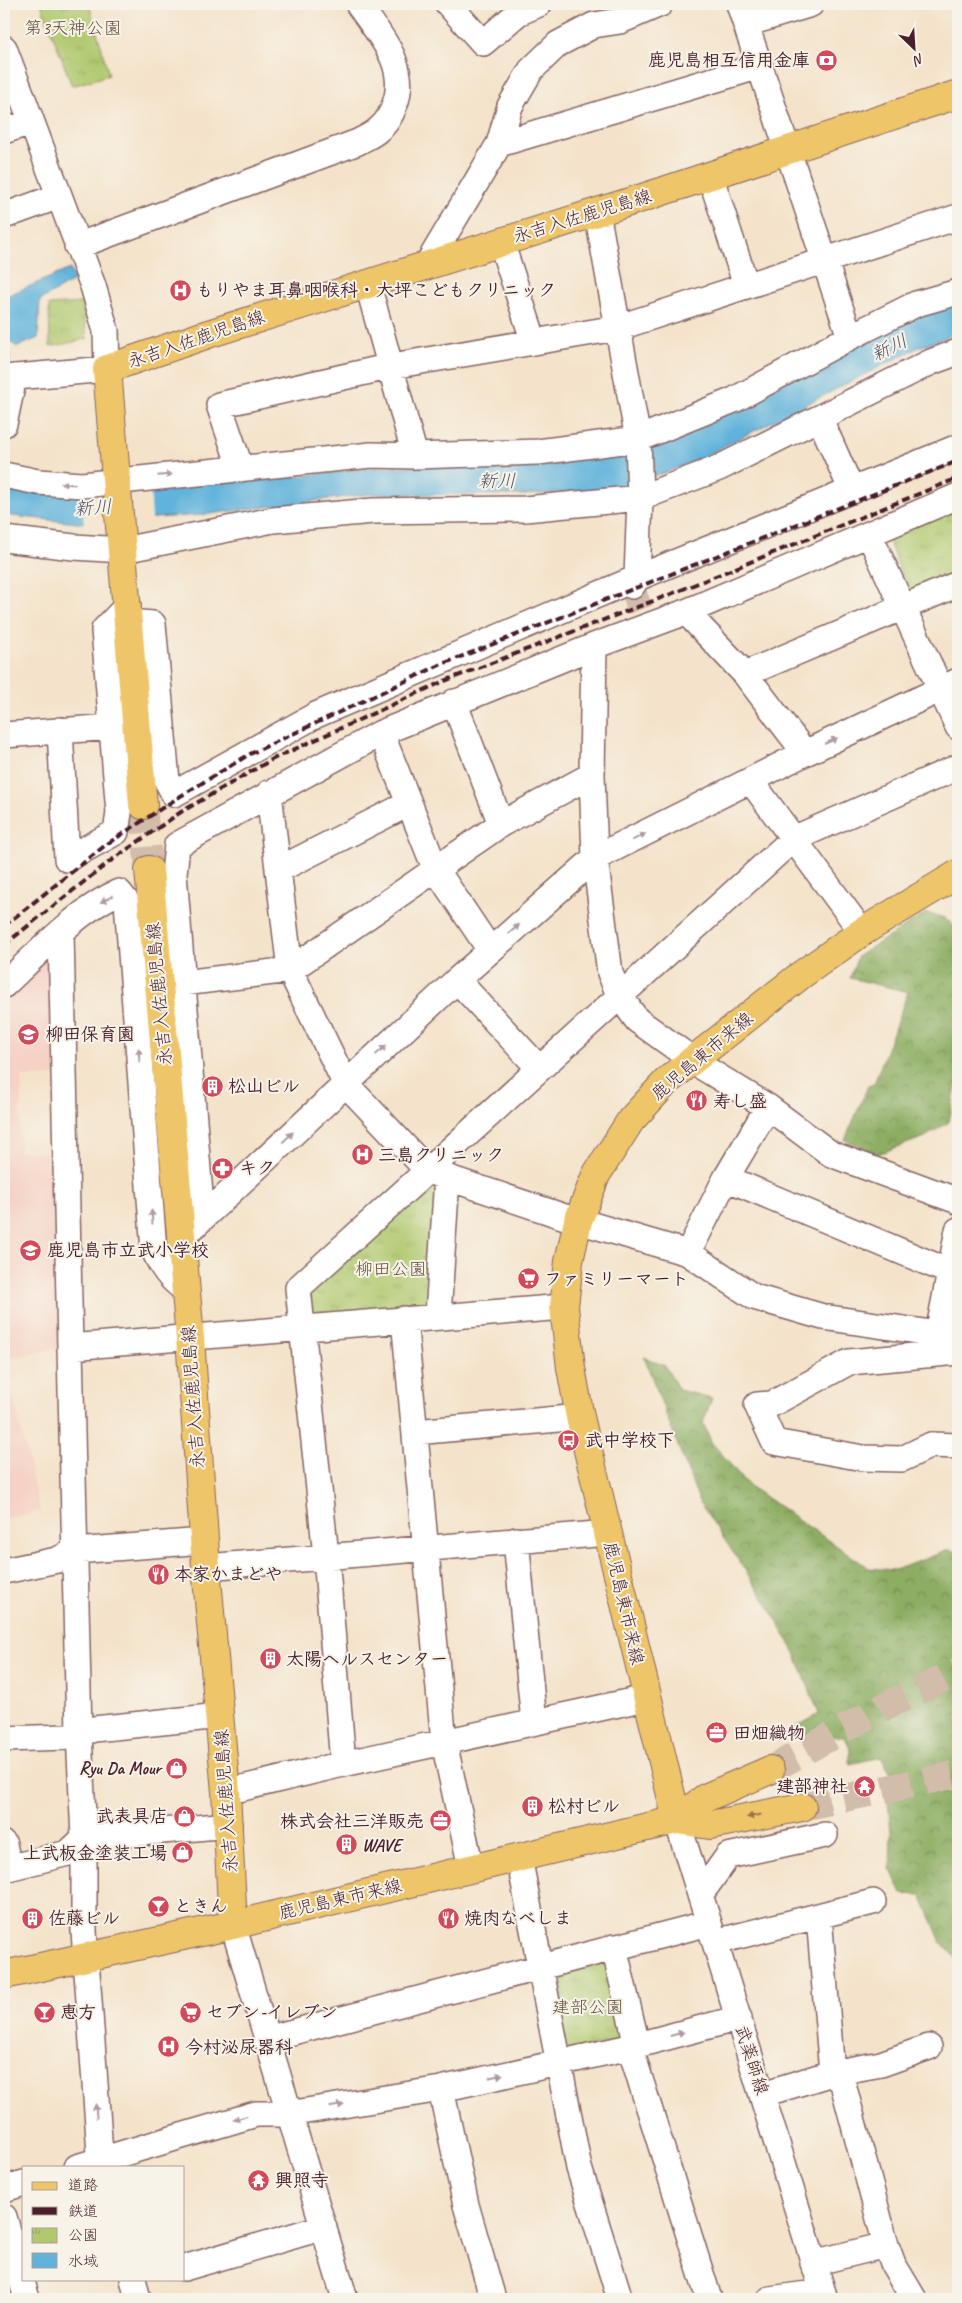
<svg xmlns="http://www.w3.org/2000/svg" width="962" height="2303" viewBox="0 0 962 2303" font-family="Caveat,'Klee One',sans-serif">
  <defs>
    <pattern id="forest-crowns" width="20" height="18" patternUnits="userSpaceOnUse" patternTransform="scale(1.25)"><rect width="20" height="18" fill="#8cad62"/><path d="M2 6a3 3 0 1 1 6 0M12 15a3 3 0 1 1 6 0" fill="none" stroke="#748c51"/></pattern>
    <pattern id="cemetery-stones" width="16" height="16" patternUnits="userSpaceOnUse" patternTransform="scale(1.25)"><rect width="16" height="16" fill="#b0c96f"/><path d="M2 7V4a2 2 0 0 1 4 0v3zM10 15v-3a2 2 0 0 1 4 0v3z" fill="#99ac60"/></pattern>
    <pattern id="park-tufts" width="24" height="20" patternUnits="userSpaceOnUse" patternTransform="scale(1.25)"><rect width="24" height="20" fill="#b0c96f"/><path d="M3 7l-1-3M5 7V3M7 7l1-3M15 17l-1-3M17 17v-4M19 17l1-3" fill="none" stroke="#99ac60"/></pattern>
  </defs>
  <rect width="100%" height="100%" fill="#f7f3e8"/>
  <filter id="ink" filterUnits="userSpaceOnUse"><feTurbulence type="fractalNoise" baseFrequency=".02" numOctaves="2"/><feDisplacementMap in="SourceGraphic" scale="10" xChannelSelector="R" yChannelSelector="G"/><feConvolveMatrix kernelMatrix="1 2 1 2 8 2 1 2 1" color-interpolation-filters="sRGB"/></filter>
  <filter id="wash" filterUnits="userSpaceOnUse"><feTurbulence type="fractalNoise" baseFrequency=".0096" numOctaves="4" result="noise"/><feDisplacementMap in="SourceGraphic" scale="20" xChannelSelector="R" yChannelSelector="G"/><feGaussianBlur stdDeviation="1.12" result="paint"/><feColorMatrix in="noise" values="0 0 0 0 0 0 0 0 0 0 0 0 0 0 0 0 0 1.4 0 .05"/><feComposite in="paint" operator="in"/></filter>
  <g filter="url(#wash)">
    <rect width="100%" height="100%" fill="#f4e3ca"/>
    <path fill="#f6d1c5" d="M 46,953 L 54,957 L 56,1076 L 22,1077 L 19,1151 L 57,1153 L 60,1348 L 5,1359 L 40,1511 L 4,1519 L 4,991 Z"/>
    <path fill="url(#forest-crowns)" stroke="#6b6646" d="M 926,913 L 946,918 L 958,931 L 958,1077 L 949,1122 L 925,1137 L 878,1154 L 845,1140 L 868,1086 L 874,1084 L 908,992 L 850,978 L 858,956 Z
      M 644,1357 L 665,1366 L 679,1390 L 712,1398 L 703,1423 L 712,1443 L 748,1485 L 869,1568 L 895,1570 L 949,1550 L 958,1552 L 958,1961 L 941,1942 L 921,1895 L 902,1894 L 890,1868 L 891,1831 L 888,1804 L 895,1781 L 881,1757 L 850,1764 L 850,1749 L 845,1737 L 784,1734 L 819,1714 L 795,1653 L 767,1603 L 700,1503 Z"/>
    <path fill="url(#cemetery-stones)" stroke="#7d744d" d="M 4,345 L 10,352 L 10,361 L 5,366 Z"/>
    <path fill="url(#park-tufts)" stroke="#7d744d" d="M 41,4 L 89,4 L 109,75 L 72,86 Z
      M 82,303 L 87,339 L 50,347 L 49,305 Z
      M 958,508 L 958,574 L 909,593 L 887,537 Z
      M 426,1180 L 439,1183 L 430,1306 L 310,1319 L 310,1288 Z
      M 609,1956 L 627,2038 L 566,2053 L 547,1970 Z"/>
    <path fill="#61b3dc" stroke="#566984" d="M 70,269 L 75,280 L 40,300 L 38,338 L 17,347 L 4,337 L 4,297 Z
      M 958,303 L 958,333 L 919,347 L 701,458 L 667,472 L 611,489 L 525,495 L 370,494 L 202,515 L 77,523 L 4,515 L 4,485 L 151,488 L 292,477 L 379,467 L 542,465 L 568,459 L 622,454 L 665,441 L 889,330 L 933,309 Z"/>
    <path fill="#f4e3ca" d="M 150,486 L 152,521 L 84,525 L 82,491 Z"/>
  </g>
  <g filter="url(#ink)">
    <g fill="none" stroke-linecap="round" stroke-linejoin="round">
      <path stroke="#d2bcaa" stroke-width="25" stroke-dasharray="25 12" stroke-linecap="butt" d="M 632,586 L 641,612"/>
      <path stroke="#d2bcaa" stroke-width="28" stroke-dasharray="28 14" stroke-linecap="butt" d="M 143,805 L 149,870"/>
      <path stroke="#d2bcaa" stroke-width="28" stroke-dasharray="28 14" stroke-linecap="butt" d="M 770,1770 L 882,1708 L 958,1671
        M 802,1807 L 958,1774"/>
      <defs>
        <path id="minor" d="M 448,4 L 483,43 L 518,13 L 539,4
          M 739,4 L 850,337
          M 746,24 L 811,4
          M 4,48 L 93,286 L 106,331 L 107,369 L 4,378
          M 4,131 L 31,122
          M 499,144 L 760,66
          M 710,175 L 746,285
          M 597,212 L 638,439 L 640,498 L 637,578 L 632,586
          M 4,216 L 59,196
          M 501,242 L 534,342
          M 77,246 L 358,142 C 365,138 373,135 378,130 C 386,124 392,113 395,104 C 409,65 379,35 358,4
          M 427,265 L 499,144 L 510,106 L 531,70 L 558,44 L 594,25 L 620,21 L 660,4
          M 368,285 L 415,456
          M 820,419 L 852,491
          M 4,424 L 14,377
          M 241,469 L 219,405 L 392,366 L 617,328 L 958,217
          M 4,475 L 38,482 L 82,485 L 371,455 L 415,456 L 538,452 L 638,439 L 734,400 L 850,337 L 916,304 L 958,292
          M 869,534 L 958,727
          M 4,539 L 74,547 L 123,550 L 273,520 L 373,511 L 525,509 L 640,498 L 719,468 L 931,362 L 958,352
          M 686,612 L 745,674 L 805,753
          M 128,622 L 153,624 L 167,781 L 174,794 L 316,715 L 637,578 L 958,447
          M 594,646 L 592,775 L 595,858 L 610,973 L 619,995 L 637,1020 L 704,1068 L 768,1107 L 831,1154 L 958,1201
          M 745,674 L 958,584
          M 454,702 L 501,824
          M 60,730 L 67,859 L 116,832 L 119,813 L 104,630 L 128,605
          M 381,733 L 435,868 L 490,950
          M 4,735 L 112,727
          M 751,781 L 862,932
          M 269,793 L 290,970 L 345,1083 L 428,1171 L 565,1217 L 688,1253 L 754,1297 L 823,1317 L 938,1334 L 958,1333
          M 278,870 L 408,804
          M 61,933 L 70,1347
          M 457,980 L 539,1068
          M 183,983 L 290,970 L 501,824 L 592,775
          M 4,985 C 36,955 79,909 119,892 L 127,902 L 154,1250 C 162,1268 169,1278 184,1289
          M 726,1178 L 950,1272
          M 202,1219 L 174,874 L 177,845 L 381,733 L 594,646 L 686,612 L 958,496
          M 193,1227 L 457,980 L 595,858 L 805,753 L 958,681
          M 688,1253 L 726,1178 L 768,1107
          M 438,1316 L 447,1177
          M 404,1319 L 444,1742 L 471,1868
          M 938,1334 L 958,1230
          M 958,1352 L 849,1362 L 772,1404 L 757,1405 L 774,1442 L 863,1458 L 902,1459 L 931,1445 L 958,1446
          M 415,1432 L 580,1417
          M 516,1540 L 534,1722
          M 206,1567 L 608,1533
          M 4,1571 L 57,1560 L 75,1551 L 204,1541
          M 4,1739 L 68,1737 L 94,1729 L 220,1716
          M 343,1764 L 326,1556 L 298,1288 L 793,839 L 958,767
          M 226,1792 L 343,1764 L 646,1698
          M 677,1820 L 825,2299
          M 4,1844 L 9,1868
          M 519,1857 L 579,2168 L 620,2299
          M 4,1869 L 68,1853 L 84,1838 L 229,1825
          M 700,1895 L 728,1856 L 825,1835
          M 819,1916 L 832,2073 L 881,2064 L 929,2047
          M 233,1925 L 345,2299
          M 715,1942 L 873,1902
          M 614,1947 L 637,2045
          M 266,2039 L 709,1923
          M 630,2047 L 709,2299
          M 441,2089 L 466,2205 L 493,2299
          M 763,2094 L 832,2073 L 843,2084 L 886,2245
          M 77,2167 L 256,2114 L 288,2114 L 441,2089 L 630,2047 L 739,2018
          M 101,2167 L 84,1931 L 84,1838 L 79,1733 L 70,1347 L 564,1307
          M 4,2189 L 24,2183
          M 4,2217 L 27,2299
          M 813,2263 L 886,2245 L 893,2264 L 914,2299
          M 184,2268 L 324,2227
          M 133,2279 L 138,2299
          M 770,2299 L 822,2292"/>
        <path id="major" d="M 143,805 L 107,369 L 208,334 L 642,198 L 958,94
          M 149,870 L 190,1338 L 206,1567 L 226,1792 L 233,1925
          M 4,1975 L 233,1925 L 677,1820 L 580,1417 L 571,1368 L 564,1307 L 569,1261 L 578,1221 L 596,1175 L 631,1120 L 667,1081 L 693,1060 L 801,975 L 862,932 L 958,874"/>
        <path id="highway" d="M 677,1820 L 710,1825 L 802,1807
          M 677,1820 L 705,1798 L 770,1770"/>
      </defs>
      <use href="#minor" stroke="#866463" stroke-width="28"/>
      <use href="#major" stroke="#866463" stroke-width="30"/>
      <use href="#highway" stroke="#866463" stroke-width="30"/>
      <use href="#minor" stroke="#fff" stroke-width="25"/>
      <use href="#major" stroke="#eec569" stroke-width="28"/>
      <use href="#highway" stroke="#eec569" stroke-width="28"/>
      <path stroke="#4a1f2b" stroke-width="4" stroke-dasharray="8 4" stroke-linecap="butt" d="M 4,926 L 107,844 L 179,797 L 250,754 L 440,665 L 958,461
        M 4,945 L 109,862 L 181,812 L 273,759 L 442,682 L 666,596 L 958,478"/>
    </g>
    <defs><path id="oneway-solid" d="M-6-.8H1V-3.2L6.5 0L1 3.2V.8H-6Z" transform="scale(1.25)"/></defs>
    <g fill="#ae9aa0">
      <use href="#oneway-solid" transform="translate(165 475) rotate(-5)"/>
      <use href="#oneway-solid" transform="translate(68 484) rotate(-177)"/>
      <use href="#oneway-solid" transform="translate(831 741) rotate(-25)"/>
      <use href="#oneway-solid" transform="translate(639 837) rotate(-27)"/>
      <use href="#oneway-solid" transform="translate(107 899) rotate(151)"/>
      <use href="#oneway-solid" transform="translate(514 929) rotate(-41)"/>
      <use href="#oneway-solid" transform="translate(381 1050) rotate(-43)"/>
      <use href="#oneway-solid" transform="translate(139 1055) rotate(-94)"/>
      <use href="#oneway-solid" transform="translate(288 1137) rotate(-44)"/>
      <use href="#oneway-solid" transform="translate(152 1217) rotate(-94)"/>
      <use href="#oneway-solid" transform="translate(677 2034) rotate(-15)"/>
      <use href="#oneway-solid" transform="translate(496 2076) rotate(-13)"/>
      <use href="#oneway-solid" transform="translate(337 2106) rotate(-9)"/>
      <use href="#oneway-solid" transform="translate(96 2111) rotate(-94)"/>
      <use href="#oneway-solid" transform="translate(240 2118) rotate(164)"/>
    </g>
    <use fill="#9c724a" href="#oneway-solid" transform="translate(754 1816) rotate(169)"/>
  </g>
  <defs>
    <symbol id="bank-disc" viewBox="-11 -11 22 22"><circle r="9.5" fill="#d1495b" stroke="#f7f3e8"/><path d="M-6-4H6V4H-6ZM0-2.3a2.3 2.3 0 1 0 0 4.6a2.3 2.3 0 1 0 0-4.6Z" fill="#fff"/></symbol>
    <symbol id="hospital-disc" viewBox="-11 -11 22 22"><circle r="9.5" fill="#d1495b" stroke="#f7f3e8"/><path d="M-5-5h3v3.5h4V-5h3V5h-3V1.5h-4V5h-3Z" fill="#fff"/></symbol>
    <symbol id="school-disc" viewBox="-11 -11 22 22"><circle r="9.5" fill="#d1495b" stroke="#f7f3e8"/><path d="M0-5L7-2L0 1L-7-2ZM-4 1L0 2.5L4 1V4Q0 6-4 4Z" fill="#fff"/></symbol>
    <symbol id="building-disc" viewBox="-11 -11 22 22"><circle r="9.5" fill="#d1495b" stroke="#f7f3e8"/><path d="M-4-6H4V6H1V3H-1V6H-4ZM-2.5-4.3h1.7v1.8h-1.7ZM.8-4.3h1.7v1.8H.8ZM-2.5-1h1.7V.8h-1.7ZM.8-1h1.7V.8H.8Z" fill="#fff"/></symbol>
    <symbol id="restaurant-disc" viewBox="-11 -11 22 22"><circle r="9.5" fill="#d1495b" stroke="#f7f3e8"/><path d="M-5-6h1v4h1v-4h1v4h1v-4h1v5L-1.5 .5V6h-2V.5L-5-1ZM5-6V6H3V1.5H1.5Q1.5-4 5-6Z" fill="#fff"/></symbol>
    <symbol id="pharmacy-disc" viewBox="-11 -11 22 22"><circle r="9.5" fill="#d1495b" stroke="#f7f3e8"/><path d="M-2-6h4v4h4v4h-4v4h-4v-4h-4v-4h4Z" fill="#fff"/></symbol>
    <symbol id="supermarket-disc" viewBox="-11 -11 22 22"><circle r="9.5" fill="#d1495b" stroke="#f7f3e8"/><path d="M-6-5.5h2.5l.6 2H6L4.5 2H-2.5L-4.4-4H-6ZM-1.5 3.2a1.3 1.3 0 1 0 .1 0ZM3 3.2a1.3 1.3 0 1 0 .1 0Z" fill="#fff"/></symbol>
    <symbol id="bus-disc" viewBox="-11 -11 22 22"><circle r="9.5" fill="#d1495b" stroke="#f7f3e8"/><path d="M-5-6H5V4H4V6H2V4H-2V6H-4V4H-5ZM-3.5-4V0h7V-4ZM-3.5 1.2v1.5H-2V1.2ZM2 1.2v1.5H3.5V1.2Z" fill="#fff"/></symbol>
    <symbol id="office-disc" viewBox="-11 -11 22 22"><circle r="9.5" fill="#d1495b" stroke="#f7f3e8"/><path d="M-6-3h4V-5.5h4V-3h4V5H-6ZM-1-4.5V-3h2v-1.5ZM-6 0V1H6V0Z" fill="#fff"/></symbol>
    <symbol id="shop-disc" viewBox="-11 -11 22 22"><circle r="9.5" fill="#d1495b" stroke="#f7f3e8"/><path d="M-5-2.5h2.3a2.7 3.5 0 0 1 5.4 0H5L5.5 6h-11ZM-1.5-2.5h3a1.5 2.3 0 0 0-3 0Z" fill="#fff"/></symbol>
    <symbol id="temple-disc" viewBox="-11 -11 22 22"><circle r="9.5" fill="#d1495b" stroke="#f7f3e8"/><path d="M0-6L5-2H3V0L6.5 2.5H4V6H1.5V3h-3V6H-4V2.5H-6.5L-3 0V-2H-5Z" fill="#fff"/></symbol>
    <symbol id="bar-disc" viewBox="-11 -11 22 22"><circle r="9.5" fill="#d1495b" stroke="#f7f3e8"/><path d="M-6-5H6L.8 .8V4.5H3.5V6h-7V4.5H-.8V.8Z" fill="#fff"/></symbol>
  </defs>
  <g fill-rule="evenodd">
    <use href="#bank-disc" x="814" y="48" width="25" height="25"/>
    <use href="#hospital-disc" x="168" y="278" width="25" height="25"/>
    <use href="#school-disc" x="16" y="1022" width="25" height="25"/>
    <use href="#building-disc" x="200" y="1074" width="25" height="25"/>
    <use href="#restaurant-disc" x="684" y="1088" width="25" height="25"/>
    <use href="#hospital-disc" x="350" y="1142" width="25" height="25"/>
    <use href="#pharmacy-disc" x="210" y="1156" width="25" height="25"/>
    <use href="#school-disc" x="18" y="1238" width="25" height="25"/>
    <use href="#supermarket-disc" x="516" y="1266" width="25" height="25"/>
    <use href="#bus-disc" x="556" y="1428" width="25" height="25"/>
    <use href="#restaurant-disc" x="146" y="1562" width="25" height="25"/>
    <use href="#building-disc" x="258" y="1646" width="25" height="25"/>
    <use href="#office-disc" x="704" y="1720" width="25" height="25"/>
    <use href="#shop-disc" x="164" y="1756" width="25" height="25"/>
    <use href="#temple-disc" x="852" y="1774" width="25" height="25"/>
    <use href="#building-disc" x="520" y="1794" width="25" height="25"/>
    <use href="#shop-disc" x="172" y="1804" width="25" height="25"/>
    <use href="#office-disc" x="428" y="1808" width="25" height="25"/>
    <use href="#building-disc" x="334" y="1832" width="25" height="25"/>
    <use href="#shop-disc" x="170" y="1840" width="25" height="25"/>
    <use href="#bar-disc" x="146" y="1894" width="25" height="25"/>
    <use href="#building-disc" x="20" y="1906" width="25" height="25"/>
    <use href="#restaurant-disc" x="436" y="1906" width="25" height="25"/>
    <use href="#bar-disc" x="32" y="2000" width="25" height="25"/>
    <use href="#supermarket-disc" x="178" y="2000" width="25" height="25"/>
    <use href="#hospital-disc" x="156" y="2034" width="25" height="25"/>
    <use href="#temple-disc" x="246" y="2168" width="25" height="25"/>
  </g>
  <g text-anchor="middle" stroke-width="4" stroke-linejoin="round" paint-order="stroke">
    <g font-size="18" fill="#69523f" stroke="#f7f3e8">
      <text x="73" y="34">第3天神公園</text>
      <text x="391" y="1275">柳田公園</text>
      <text x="588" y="2013">建部公園</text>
    </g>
    <g font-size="18" font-weight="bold" fill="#4a1f2b" stroke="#f7f3e8" text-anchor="start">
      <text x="810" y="66" text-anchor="end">鹿児島相互信用金庫</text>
      <text x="196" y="296">もりやま耳鼻咽喉科・大坪こどもクリニック</text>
      <text x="45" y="1040">柳田保育園</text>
      <text x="228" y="1092">松山ビル</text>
      <text x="713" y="1107">寿し盛</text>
      <text x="378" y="1161">三島クリニック</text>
      <text x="239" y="1174">キク</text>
      <text x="47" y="1256">鹿児島市立武小学校</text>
      <text x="544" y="1285">ファミリーマート</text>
      <text x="585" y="1446">武中学校下</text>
      <text x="174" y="1580">本家かまどや</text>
      <text x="286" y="1665">太陽ヘルスセンター</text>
      <text x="733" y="1739">田畑織物</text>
      <text x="161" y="1774" text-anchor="end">Ryu Da Mour</text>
      <text x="848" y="1792" text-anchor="end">建部神社</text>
      <text x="548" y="1812">松村ビル</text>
      <text x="168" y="1822" text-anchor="end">武表具店</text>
      <text x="424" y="1827" text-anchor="end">株式会社三洋販売</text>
      <text x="362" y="1851">WAVE</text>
      <text x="167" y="1859" text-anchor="end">上武板金塗装工場</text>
      <text x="174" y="1912">ときん</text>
      <text x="48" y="1924">佐藤ビル</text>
      <text x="464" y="1924">焼肉なべしま</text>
      <text x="60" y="2018">恵方</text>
      <text x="206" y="2018">セブン-イレブン</text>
      <text x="185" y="2053">今村泌尿器科</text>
      <text x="275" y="2186">興照寺</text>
    </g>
    <g font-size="18" fill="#4a1f2b" stroke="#f7f3e8">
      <text transform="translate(582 216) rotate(-17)" y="6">永吉入佐鹿児島線</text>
      <text transform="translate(196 339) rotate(-19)" y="6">永吉入佐鹿児島線</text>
      <text transform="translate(159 994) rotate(-95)" y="6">永吉入佐鹿児島線</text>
      <text transform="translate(702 1056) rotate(-40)" y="6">鹿児島東市来線</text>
      <text transform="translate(193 1397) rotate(-94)" y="6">永吉入佐鹿児島線</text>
      <text transform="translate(624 1603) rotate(77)" y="6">鹿児島東市来線</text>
      <text transform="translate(226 1801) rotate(-94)" y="6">永吉入佐鹿児島線</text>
      <text transform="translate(340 1899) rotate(-13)" y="6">鹿児島東市来線</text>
      <text transform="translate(752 2060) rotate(72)" y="6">武薬師線</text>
    </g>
    <g font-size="19" font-style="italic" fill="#525369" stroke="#f7f3e8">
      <text transform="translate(889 347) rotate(-26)" y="7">新川</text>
      <text x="497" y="487">新川</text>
      <text transform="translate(93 507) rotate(-4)" y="7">新川</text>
    </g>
  </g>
  <rect width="962" height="2303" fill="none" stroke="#f7f3e8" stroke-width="20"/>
  <rect x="22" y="2166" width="162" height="115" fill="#f7f3e8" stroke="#b29e9c"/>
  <rect x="32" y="2182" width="25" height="8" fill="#eec569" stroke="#b29e9c"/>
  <text x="68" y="2190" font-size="15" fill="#4a1f2b">道路</text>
  <rect x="32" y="2207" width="25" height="8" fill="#4a1f2b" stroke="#b29e9c"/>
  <text x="68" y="2216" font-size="15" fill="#4a1f2b">鉄道</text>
  <rect x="32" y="2228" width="25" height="15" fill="url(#park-tufts)" stroke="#b29e9c"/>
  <text x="68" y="2240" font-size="15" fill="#4a1f2b">公園</text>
  <rect x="32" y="2253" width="25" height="15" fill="#61b3dc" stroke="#b29e9c"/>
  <text x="68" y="2266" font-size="15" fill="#4a1f2b">水域</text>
  <g transform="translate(914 48) rotate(155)" stroke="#f7f3e8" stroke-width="4" paint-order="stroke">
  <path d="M0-4L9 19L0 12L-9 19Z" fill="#4a1f2b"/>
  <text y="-8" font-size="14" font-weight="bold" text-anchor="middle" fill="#4a1f2b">N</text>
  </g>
</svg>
